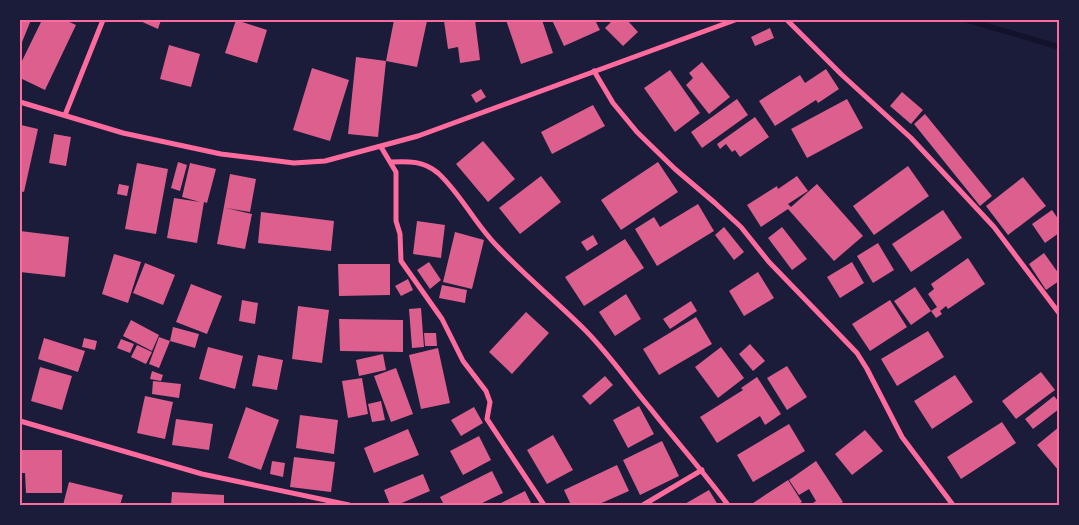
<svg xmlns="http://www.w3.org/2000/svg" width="1079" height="525" viewBox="0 0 1079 525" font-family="'Alegreya Sans',sans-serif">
  <rect width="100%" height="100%" fill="#1b1b3a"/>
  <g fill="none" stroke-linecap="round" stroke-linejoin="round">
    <path stroke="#12122b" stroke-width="5.5" d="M 967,20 L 1059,47"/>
  </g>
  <path fill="#dd5f8e" d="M 20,20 L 31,20 L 20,47 Z
    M 42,20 L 65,20 L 76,25 L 45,90 L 20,78 L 20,65 Z
    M 138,20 L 161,20 L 158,29 Z
    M 236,20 L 267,30 L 257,63 L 225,53 Z
    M 394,20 L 427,21 L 417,67 L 386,61 Z
    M 475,20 L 480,60 L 460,63 L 458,47 L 448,49 L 444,21 Z
    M 506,20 L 542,20 L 553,53 L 521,64 Z
    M 552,20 L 595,20 L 600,30 L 564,46 Z
    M 613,20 L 627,20 L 638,32 L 623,46 L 605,28 Z
    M 770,28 L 774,38 L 755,46 L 751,37 Z
    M 169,45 L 200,54 L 191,87 L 160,79 Z
    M 356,57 L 386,61 L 378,137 L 348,134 Z
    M 702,62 L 730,97 L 709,114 L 686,85 L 693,78 L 689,73 Z
    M 312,68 L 349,80 L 330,141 L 293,130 Z
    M 826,69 L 839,89 L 818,103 L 816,100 L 775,126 L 759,101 L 800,75 L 805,83 Z
    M 670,70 L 700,113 L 675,132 L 644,88 Z
    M 481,89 L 486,97 L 476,103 L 471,95 Z
    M 902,92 L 923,110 L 911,124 L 890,106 Z
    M 737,99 L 748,115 L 702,148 L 691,132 Z
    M 847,99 L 863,128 L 807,158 L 791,129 Z
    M 593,105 L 605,126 L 552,154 L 541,132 Z
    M 925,114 L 992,196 L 980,206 L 914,124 Z
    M 755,117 L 769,137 L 740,157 L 735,150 L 732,152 L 726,144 L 720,149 L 717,144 Z
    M 21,125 L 38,129 L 24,192 L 20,191 Z
    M 54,134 L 71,137 L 66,166 L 49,163 Z
    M 483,141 L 515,179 L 488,202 L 456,164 Z
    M 178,162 L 187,165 L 180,191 L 171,188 Z
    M 658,162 L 678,192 L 621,230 L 601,200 Z
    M 137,163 L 168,169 L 156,234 L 125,229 Z
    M 190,163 L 216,169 L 207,203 L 204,202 L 197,243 L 167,238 L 174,198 L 200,202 L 182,197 Z
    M 908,166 L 929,196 L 874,235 L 853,206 Z
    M 230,174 L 256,179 L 250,212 L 226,208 L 252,214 L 245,249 L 217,244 Z
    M 541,176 L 561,202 L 520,234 L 499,208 Z
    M 797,176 L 808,191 L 788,204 L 791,207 L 817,184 L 863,236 L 834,261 L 788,209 L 761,227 L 747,205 L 777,186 L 778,189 Z
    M 1023,177 L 1046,206 L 1008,235 L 986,206 Z
    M 119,184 L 129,186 L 127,196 L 117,194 Z
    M 698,204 L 714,231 L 657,266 L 635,229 L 654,217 L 660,227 Z
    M 943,210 L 962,238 L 911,272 L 892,244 Z
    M 1052,210 L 1059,220 L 1059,233 L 1045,243 L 1032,224 Z
    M 261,212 L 334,221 L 331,251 L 258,243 Z
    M 417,221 L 445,225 L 441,258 L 413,254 Z
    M 724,227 L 744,252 L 734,260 L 715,235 Z
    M 782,227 L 807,259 L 792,270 L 768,238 Z
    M 20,231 L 69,237 L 65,277 L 20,272 Z
    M 455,232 L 484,240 L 472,289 L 443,282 Z
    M 593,235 L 598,244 L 587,251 L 581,242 Z
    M 625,239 L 644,268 L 584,306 L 565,277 Z
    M 878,243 L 894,270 L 873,283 L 857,256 Z
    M 1044,253 L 1059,274 L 1059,281 L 1046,290 L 1029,264 Z
    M 114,254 L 141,262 L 128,303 L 102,294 Z
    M 968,258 L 985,284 L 948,309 L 946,306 L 940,311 L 942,314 L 936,318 L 931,311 L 911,325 L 894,301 L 915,287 L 931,311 L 937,307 L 928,294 L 934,289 L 931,284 Z
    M 429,262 L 441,280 L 430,289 L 417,270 Z
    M 852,262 L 864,283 L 840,298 L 827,277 Z
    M 145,263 L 175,275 L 163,305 L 133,293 Z
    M 338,264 L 390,264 L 390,295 L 339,296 Z
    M 758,272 L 774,298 L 744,316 L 729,291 Z
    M 408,279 L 413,290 L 401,296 L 395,286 Z
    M 191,284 L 222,296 L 207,334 L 176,322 Z
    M 442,285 L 467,290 L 465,303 L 439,298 Z
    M 626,294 L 641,319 L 615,336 L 599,312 Z
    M 242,300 L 258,303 L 255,324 L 239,321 Z
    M 890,300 L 907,327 L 870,351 L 852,324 Z
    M 691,301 L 697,311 L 670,329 L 663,319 Z
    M 298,306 L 329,310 L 322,363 L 292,359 Z
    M 421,308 L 424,347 L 412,348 L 409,309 Z
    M 526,312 L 549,333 L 512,374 L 489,352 Z
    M 696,317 L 712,344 L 659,375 L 643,349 Z
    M 339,319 L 403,320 L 403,352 L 340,351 Z
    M 131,320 L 159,335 L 152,351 L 123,336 Z
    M 173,327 L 199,334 L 195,348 L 170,341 Z
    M 928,331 L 944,357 L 897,386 L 881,359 Z
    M 424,333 L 436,333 L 437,346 L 425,346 Z
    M 159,337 L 170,341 L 159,368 L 149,364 Z
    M 44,338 L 85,351 L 78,372 L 38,359 Z
    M 84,338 L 97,341 L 95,350 L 82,347 Z
    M 121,339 L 134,344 L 130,353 L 117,348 Z
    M 750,344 L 765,361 L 753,371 L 739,354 Z
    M 137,345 L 152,352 L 146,364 L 131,357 Z
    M 208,347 L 243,356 L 235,389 L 199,379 Z
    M 721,347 L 744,378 L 718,398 L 695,367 Z
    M 438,348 L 450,403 L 421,409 L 409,355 Z
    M 383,354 L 386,370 L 359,376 L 356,360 Z
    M 258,355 L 283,360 L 277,390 L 252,386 Z
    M 787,366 L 807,397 L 787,410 L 767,378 Z
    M 40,367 L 72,376 L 62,410 L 31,401 Z
    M 396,368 L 413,414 L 391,422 L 374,376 Z
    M 152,371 L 163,375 L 161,381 L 150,379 Z
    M 1041,372 L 1055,390 L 1016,419 L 1002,401 Z
    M 955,375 L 973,402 L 932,429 L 914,401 Z
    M 605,376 L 613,385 L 590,405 L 582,396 Z
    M 757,377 L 781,414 L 765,425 L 760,416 L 717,443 L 700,417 L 743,390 L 741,388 Z
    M 362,378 L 368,414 L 348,418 L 342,381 Z
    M 153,381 L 181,384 L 179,398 L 152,394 Z
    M 145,396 L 173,402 L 165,439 L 137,433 Z
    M 1054,396 L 1059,402 L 1059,409 L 1033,429 L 1025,419 Z
    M 381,401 L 385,420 L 372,422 L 368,404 Z
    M 639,406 L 654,434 L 628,448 L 613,420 Z
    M 246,407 L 279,420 L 261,470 L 228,458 Z
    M 474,407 L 483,423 L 461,436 L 451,420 Z
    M 300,415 L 338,420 L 334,454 L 296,448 Z
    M 176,419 L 213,424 L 209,450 L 172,445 Z
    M 1002,422 L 1016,443 L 961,479 L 947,457 Z
    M 789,424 L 805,451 L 753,482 L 737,455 Z
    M 1059,427 L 1059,471 L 1037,445 Z
    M 408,429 L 419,455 L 374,473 L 364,448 Z
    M 865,430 L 883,451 L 852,475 L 835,454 Z
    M 553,435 L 573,470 L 547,484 L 527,450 Z
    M 479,436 L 491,460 L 463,475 L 450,451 Z
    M 662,441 L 679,476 L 640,495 L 623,460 Z
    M 20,450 L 62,450 L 62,493 L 26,493 L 25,473 L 20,473 Z
    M 294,457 L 335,462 L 331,492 L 290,487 Z
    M 272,461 L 285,463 L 283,477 L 270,474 Z
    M 816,461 L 843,502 L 838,505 L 810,505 L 816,501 L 809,489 L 799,495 L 789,480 Z
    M 617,465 L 629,491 L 597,505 L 571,505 L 564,490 Z
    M 492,471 L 503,493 L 478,505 L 444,505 L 440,497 Z
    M 423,474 L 430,491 L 397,505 L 390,505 L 384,490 Z
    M 788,480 L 802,502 L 797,505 L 750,505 Z
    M 69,482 L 123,495 L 120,505 L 63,505 Z
    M 709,490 L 718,505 L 683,505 Z
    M 525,491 L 532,505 L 497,505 Z
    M 172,492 L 224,495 L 224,505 L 171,505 Z"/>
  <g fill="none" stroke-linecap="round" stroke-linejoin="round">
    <path stroke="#ff6b9d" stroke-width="5" d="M 787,20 L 842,75 L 911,138 L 994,227 L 1059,313
      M 594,71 L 613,103 L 637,132 L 675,169 L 715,203 L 741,227 L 769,262 L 857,353 L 867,369 L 902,437 L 953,505
      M 20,102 L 123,133 L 221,154 L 294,163 L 325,161 L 418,136 L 735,20
      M 65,115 L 103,20
      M 381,147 L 396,172 L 396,221 L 400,234 L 401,261 L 442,319 L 463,361 L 486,391 L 490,402 L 487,419 L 544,505
      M 391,162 C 409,161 424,161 438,173 C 461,194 475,224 497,246 C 525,276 556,301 585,330 C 609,354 628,382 650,408 C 676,441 703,471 728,505
      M 20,421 L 202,474 L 349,505
      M 643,505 L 702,470"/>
  </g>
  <rect width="1079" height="525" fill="none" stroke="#1b1b3a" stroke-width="42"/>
  <rect x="21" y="21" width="1037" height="483" fill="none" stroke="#ff6b9d" stroke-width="2"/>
</svg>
